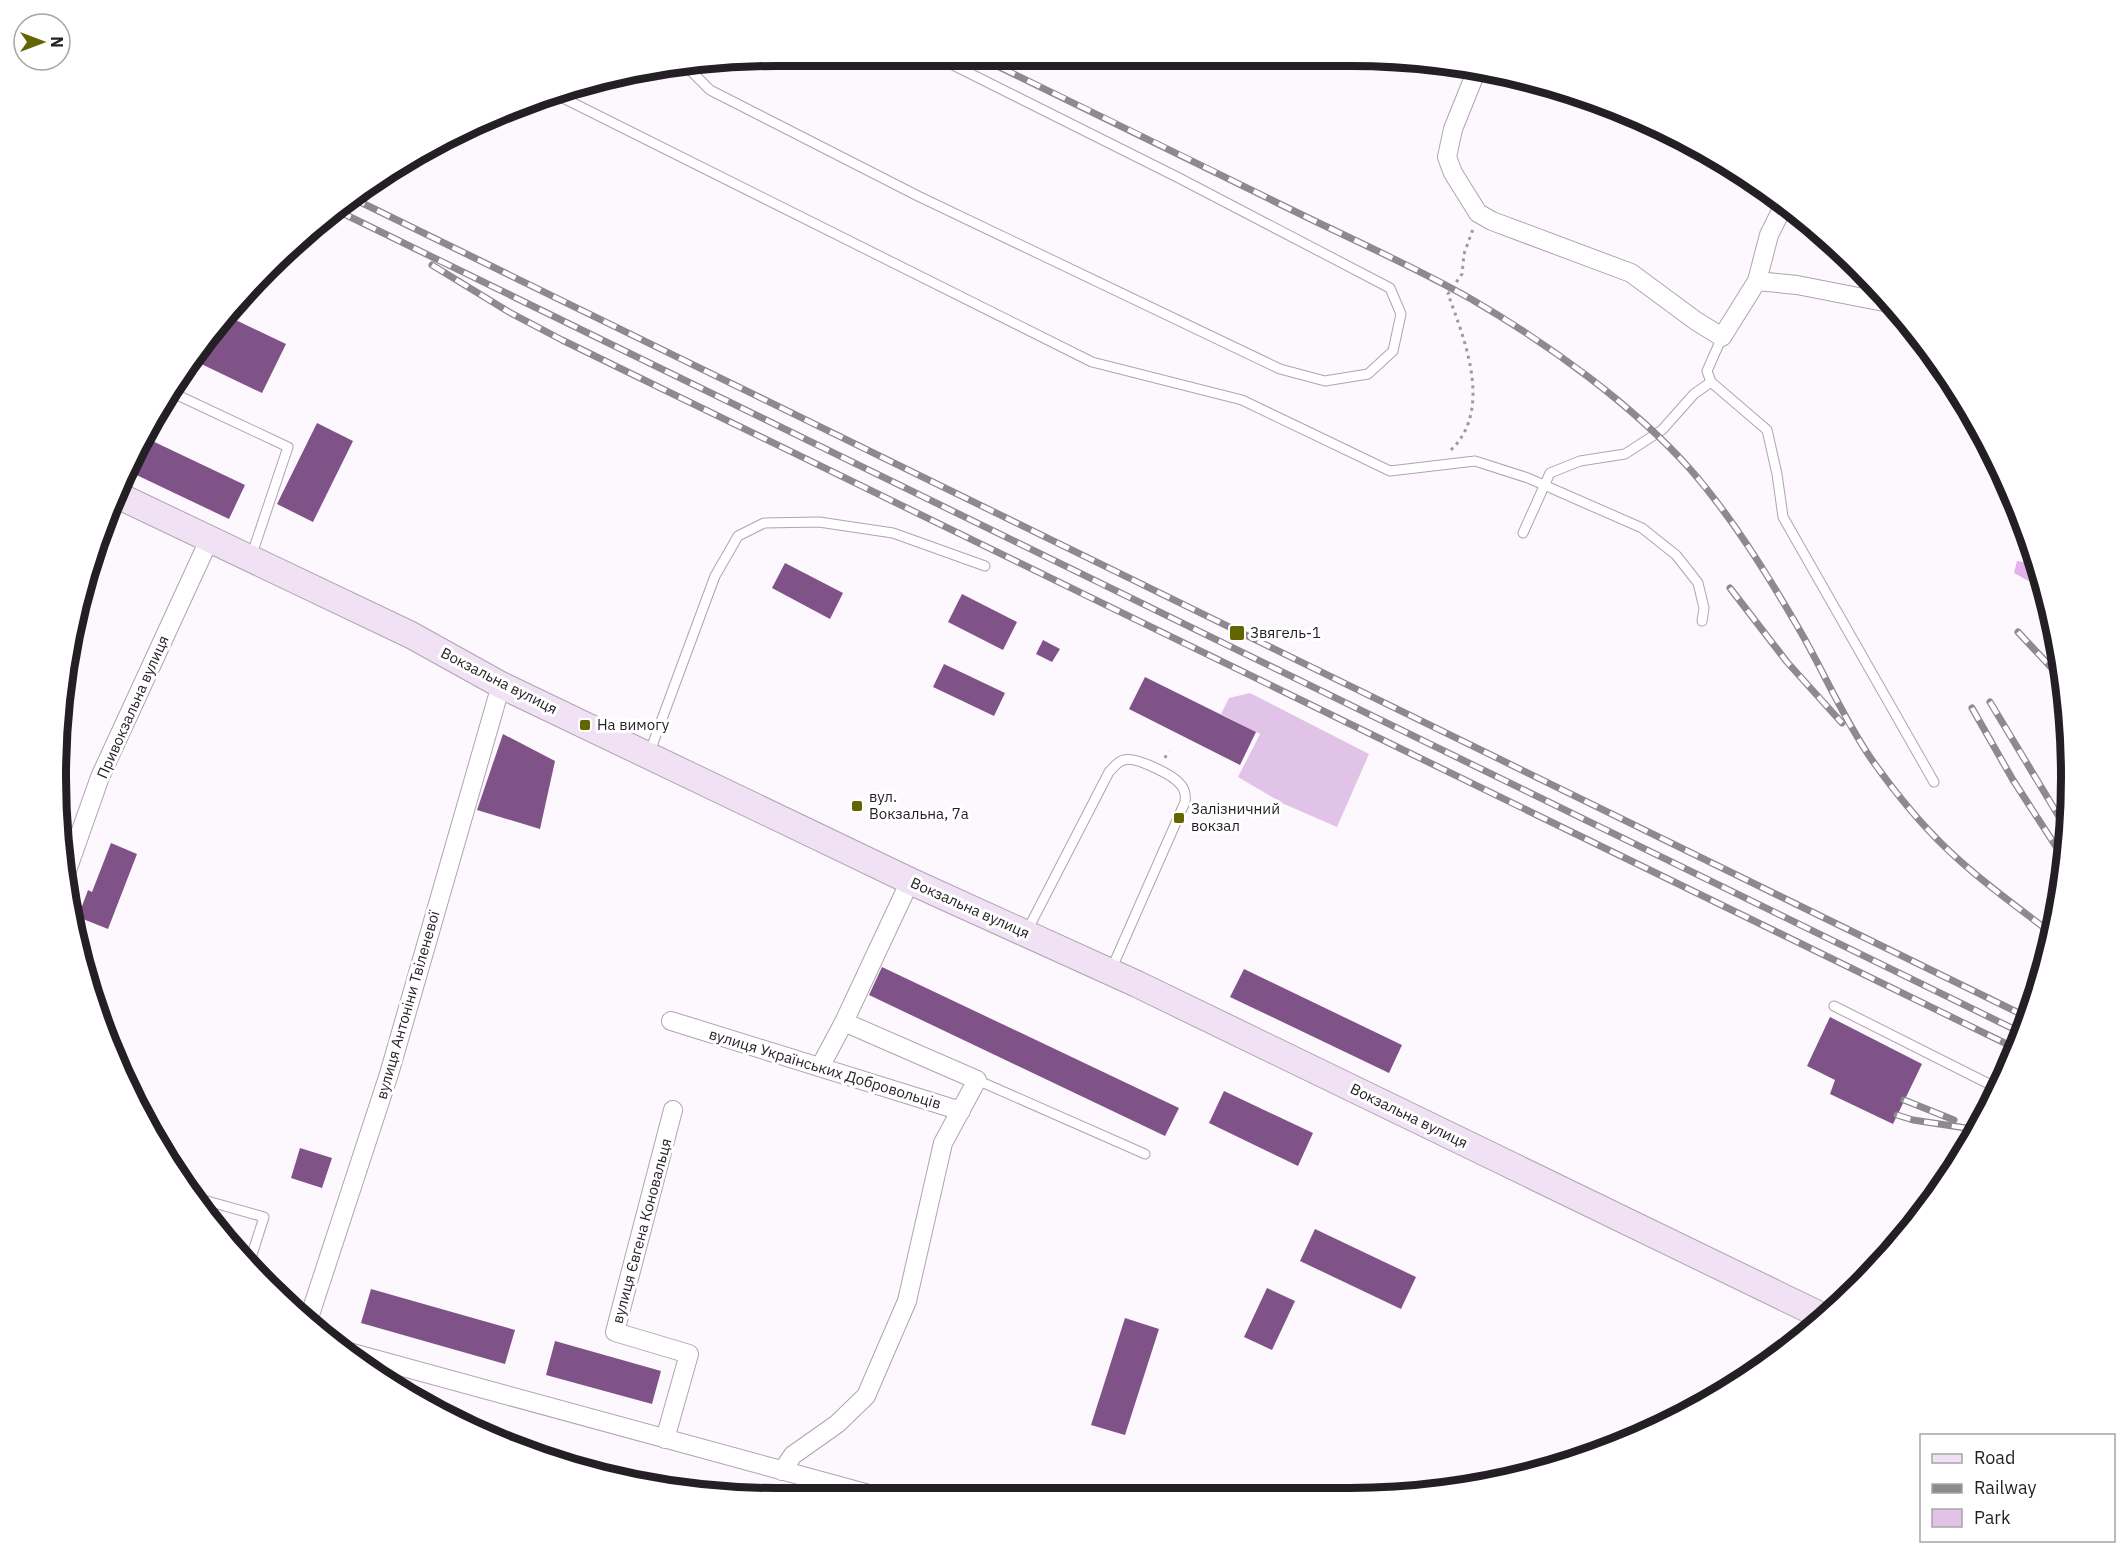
<svg xmlns="http://www.w3.org/2000/svg" width="2127" height="1554" viewBox="0 0 2127 1554" font-family="'IBM Plex Sans',sans-serif">
  <rect width="100%" height="100%" fill="#fdf7fe"/>
  <path fill="#e2c3e8" d="M 1250,693 L 1369,754 L 1337,827 L 1284,804 L 1238,777 L 1260,734 L 1221,714 L 1229,698 Z"/>
  <path fill="#e3b2ec" d="M 2017,561 L 2037,564 L 2047,591 L 2014,573 Z"/>
  <path fill="#7f5387" d="M 225,315 L 286,344 L 262,393 L 195,361 Z
    M 317,423 L 353,441 L 313,522 L 277,504 Z
    M 144,437 L 245,485 L 229,519 L 126,470 L 130,458 Z
    M 785,563 L 843,593 L 830,619 L 772,588 Z
    M 962,594 L 1017,622 L 1003,650 L 948,622 Z
    M 1043,640 L 1060,649 L 1052,662 L 1036,654 Z
    M 944,664 L 1005,693 L 994,716 L 933,687 Z
    M 1145,677 L 1256,732 L 1240,765 L 1129,709 Z
    M 503,734 L 555,761 L 540,829 L 477,810 Z
    M 111,843 L 137,854 L 108,929 L 78,917 L 88,890 L 92,892 Z
    M 882,967 L 1179,1108 L 1165,1136 L 869,995 Z
    M 1244,969 L 1402,1045 L 1389,1073 L 1230,997 Z
    M 1830,1017 L 1922,1064 L 1893,1124 L 1830,1094 L 1835,1080 L 1807,1066 Z
    M 1224,1091 L 1313,1133 L 1298,1166 L 1209,1123 Z
    M 300,1148 L 332,1158 L 322,1188 L 291,1178 Z
    M 1315,1229 L 1416,1277 L 1401,1309 L 1300,1261 Z
    M 1267,1288 L 1295,1301 L 1272,1350 L 1244,1337 Z
    M 371,1289 L 515,1330 L 505,1364 L 361,1323 Z
    M 1125,1318 L 1159,1329 L 1125,1435 L 1091,1425 Z
    M 555,1341 L 661,1371 L 652,1404 L 546,1375 Z"/>
  <g fill="none" stroke-linecap="round" stroke-linejoin="round">
    <defs>
      <path id="lane" d="M 1078,56 L 1089,61 L 1118,56
        M 687,67 L 710,90 L 918,196 L 1280,369 L 1325,381 L 1368,374 L 1393,351 L 1401,314 L 1390,288 L 1179,178 L 935,56
        M 553,93 L 1092,362 L 1242,400 L 1390,471 L 1475,461 L 1528,478 L 1642,528 L 1676,555 L 1698,583 L 1704,608 L 1702,621
        M 1722,337 L 1707,371 L 1711,382 L 1767,430 L 1777,474 L 1783,517 L 1934,782
        M 173,393 L 288,447 L 251,557
        M 1523,533 L 1550,473 L 1580,461 L 1625,454 L 1662,430 L 1694,394 L 1711,382
        M 649,754 L 715,576 L 738,536 L 764,523 L 819,522 L 893,533 L 985,566
        M 1026,933 L 1109,772 C 1113,768 1118,761 1124,760 C 1135,756 1173,775 1180,784 C 1185,789 1186,795 1185,802 L 1111,970
        M 1834,1006 L 1997,1088
        M 977,1080 L 1145,1154
        M 193,1197 L 264,1217 L 249,1264"/>
      <path id="street" d="M 1476,72 L 1453,129 L 1447,157 L 1453,173 L 1478,213 L 1492,221 L 1631,273 L 1696,321 L 1722,337 L 1757,281 L 1769,235 L 1785,203
        M 1757,281 L 1797,285 L 1889,303
        M 64,879 L 100,777 L 210,538
        M 671,1021 L 961,1111
        M 820,1067 L 844,1022
        M 307,1324 L 389,1074 L 501,685
        M 345,1351 L 876,1496
        M 665,1439 L 689,1354 L 615,1332 L 673,1110
        M 782,1471 L 793,1455 L 837,1424 L 866,1396 L 907,1301 L 943,1143 L 977,1080 L 844,1022 L 910,881"/>
      <path id="secondary" d="M 117,495 L 411,635 L 501,685 L 910,881 L 1137,984 L 1824,1317"/>
    </defs>
    <use href="#lane" stroke="#afa4b0" stroke-width="11"/>
    <use href="#street" stroke="#afa4b0" stroke-width="20"/>
    <use href="#secondary" stroke="#afa4b0" stroke-width="28"/>
    <path stroke="#9e999f" stroke-width="3" stroke-dasharray="3 4.5" stroke-linecap="butt" d="M 1451,450 C 1493,409 1465,341 1448,294 L 1462,274 L 1464,254 L 1473,229
      M 1165,758 L 1168,751"/>
    <use href="#lane" stroke="#fff" stroke-width="9"/>
    <use href="#street" stroke="#fff" stroke-width="18"/>
    <use href="#secondary" stroke="#f1e1f4" stroke-width="26"/>
    <defs>
      <path id="rail" d="M 977,56 C 1082,107 1187,158 1292,210 C 1351,239 1413,266 1471,299 C 1547,343 1632,404 1690,469 C 1732,517 1767,574 1799,629 C 1824,672 1843,718 1872,760 C 1894,791 1918,821 1945,847 C 1978,879 2015,905 2051,933
        M 352,198 L 2029,1018
        M 338,211 L 2022,1033
        M 432,265 L 509,312 L 562,340 L 2015,1048
        M 1730,588 L 1787,662 L 1842,723
        M 2018,632 L 2061,678
        M 1990,702 L 2067,830
        M 1972,708 L 2013,780 L 2066,862
        M 1904,1100 L 1954,1120
        M 1897,1115 L 1913,1120 L 1979,1130"/>
    </defs>
    <use href="#rail" stroke="#8e898f" stroke-width="7"/>
    <use href="#rail" stroke="#fff" stroke-width="4.5" stroke-dasharray="14" stroke-linecap="butt"/>
  </g>
  <g fill="#636500" stroke="#fff" stroke-width="2">
    <rect x="1229" y="625" width="16" height="16" rx="3"/>
    <rect x="579" y="719" width="12" height="12" rx="3"/>
    <rect x="851" y="800" width="12" height="12" rx="3"/>
    <rect x="1173" y="812" width="12" height="12" rx="3"/>
  </g>
  <g text-anchor="middle" stroke-width="6" stroke-linejoin="round" paint-order="stroke">
    <g font-size="15" fill="#231f24" stroke="#fff" text-anchor="start">
      <text x="1250" y="638">Звягель-1</text>
      <text x="597" y="730">На вимогу</text>
      <text x="869" y="802">вул.<tspan x="869" dy="17">Вокзальна, 7а</tspan></text>
      <text x="1191" y="814">Залізничний<tspan x="1191" dy="17">вокзал</tspan></text>
    </g>
    <g font-size="15" fill="#231f24" stroke="#fff">
      <text transform="translate(499 681) rotate(27)" y="5">Вокзальна вулиця</text>
      <text transform="translate(133 707) rotate(-66)" y="5">Привокзальна вулиця</text>
      <text transform="translate(970 908) rotate(24)" y="5">Вокзальна вулиця</text>
      <text transform="translate(408 1005) rotate(-74)" y="5">вулиця Антоніни Твіленевої</text>
      <text transform="translate(825 1069) rotate(17)" y="5">вулиця Українських Добровольців</text>
      <text transform="translate(1409 1116) rotate(26)" y="5">Вокзальна вулиця</text>
      <text transform="translate(642 1231) rotate(-75)" y="5">вулиця Євгена Коновальця</text>
    </g>
  </g>
  <path d="M0 0H2127V1554H0ZM777 66H1350A711 711 0 0 1 2061 777V777A711 711 0 0 1 1350 1488H777A711 711 0 0 1 66 777V777A711 711 0 0 1 777 66Z" fill="#fff" fill-rule="evenodd"/>
  <path fill="none" stroke="#231f24" stroke-width="8" d="M777 66H1350A711 711 0 0 1 2061 777V777A711 711 0 0 1 1350 1488H777A711 711 0 0 1 66 777V777A711 711 0 0 1 777 66Z"/>
  <rect x="1920" y="1434" width="195" height="108" fill="#ffffff" stroke="#a7a5a7" stroke-width="1.5"/>
  <rect x="1932" y="1454" width="30" height="9" fill="#f1e1f4" stroke="#a7a5a7" stroke-width="1.5"/>
  <text x="1974" y="1464" font-size="18" fill="#231f24">Road</text>
  <rect x="1932" y="1484" width="30" height="9" fill="#8e898f" stroke="#a7a5a7" stroke-width="1.5"/>
  <text x="1974" y="1494" font-size="18" fill="#231f24">Railway</text>
  <rect x="1932" y="1509" width="30" height="18" fill="#e2c3e8" stroke="#a7a5a7" stroke-width="1.5"/>
  <text x="1974" y="1524" font-size="18" fill="#231f24">Park</text>
  <g transform="translate(42 42) rotate(90)"><circle r="28" fill="#ffffff" stroke="#a7a5a7" stroke-width="1.5"/>
  <path d="M0-4.5L10 22L0 15L-10 22Z" fill="#636500"/>
  <text y="-9" font-size="16" font-weight="bold" text-anchor="middle" fill="#231f24">N</text>
  </g>
</svg>
